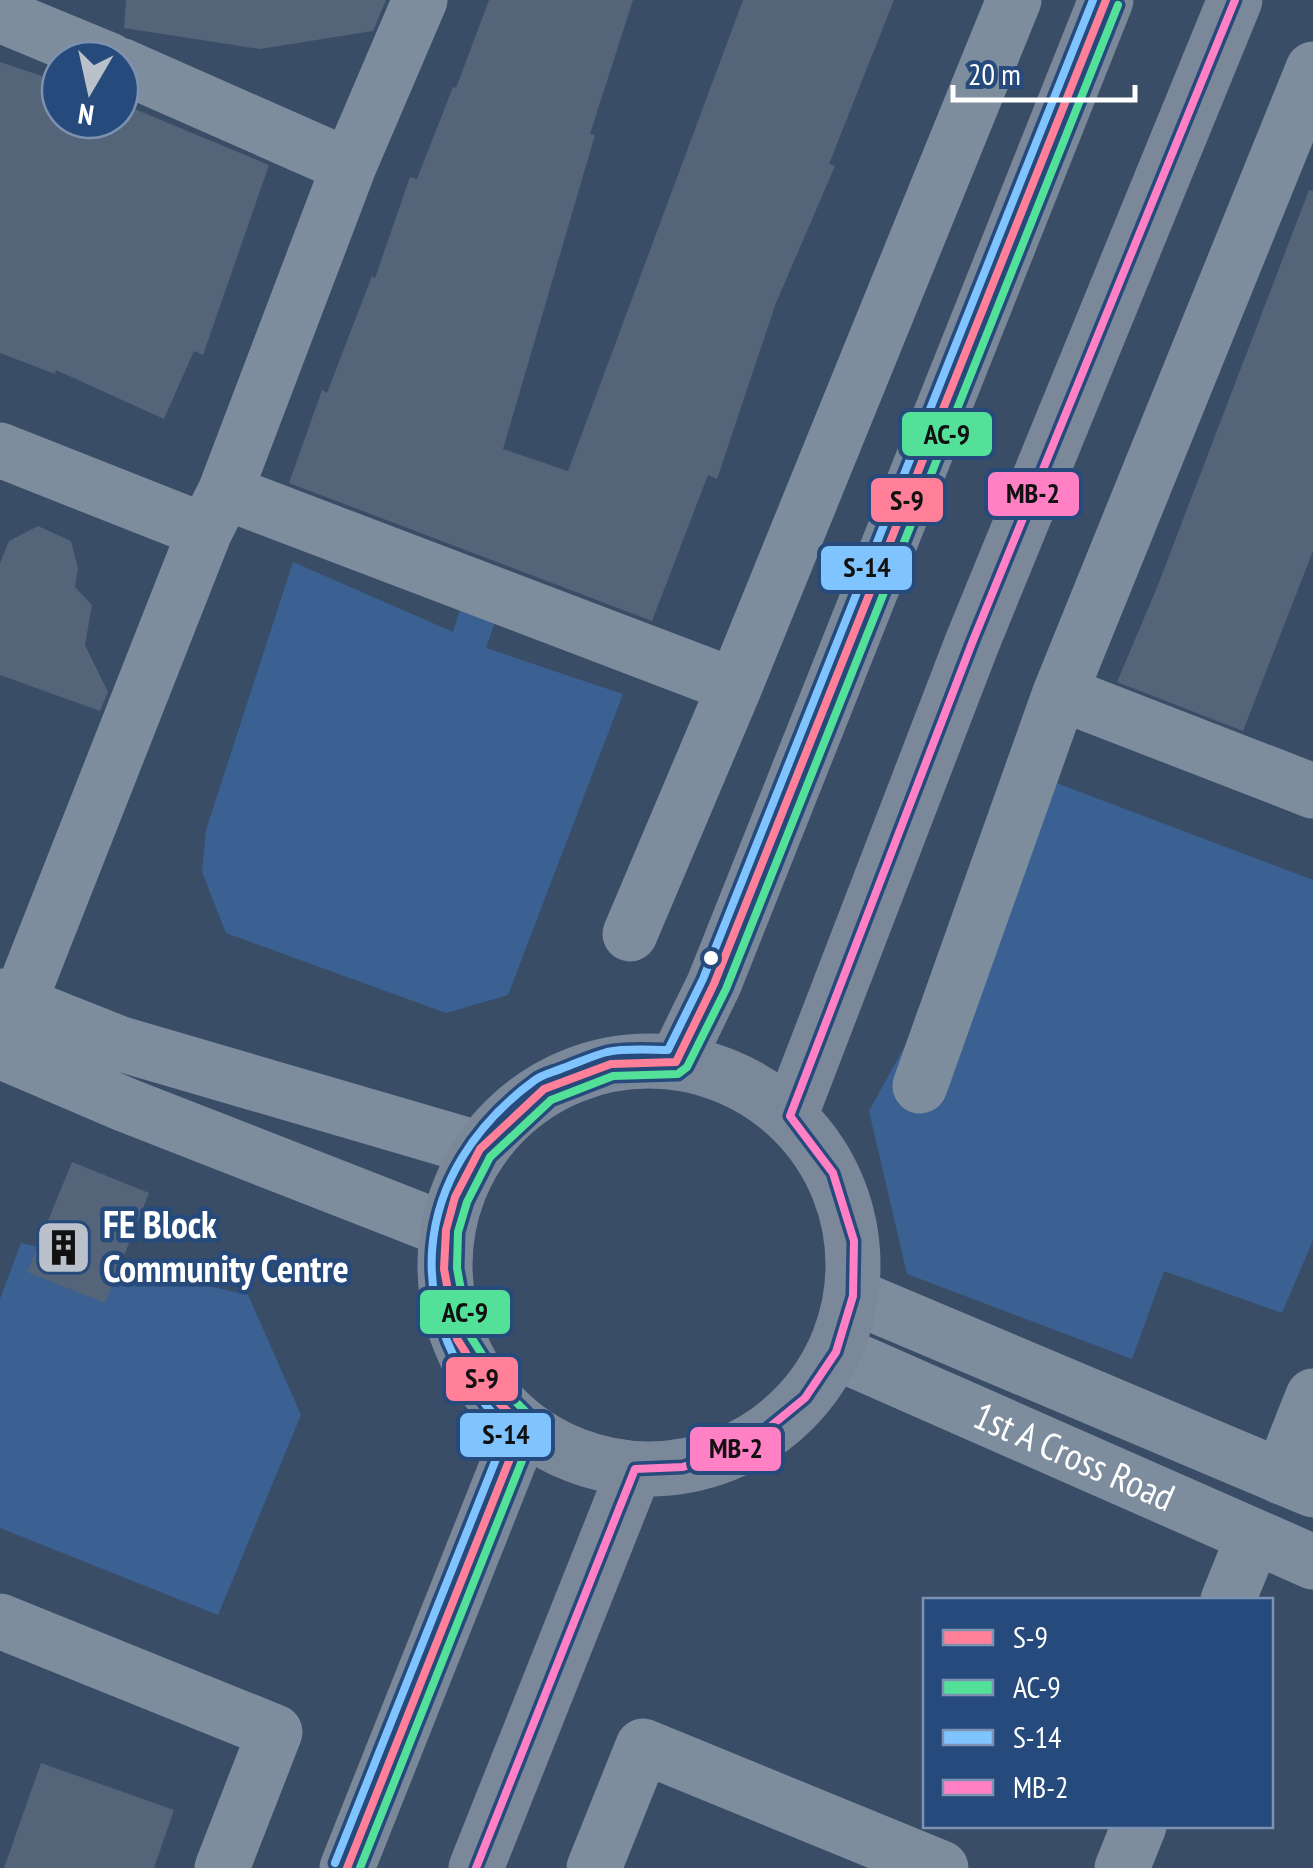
<svg xmlns="http://www.w3.org/2000/svg" width="1313" height="1868" viewBox="0 0 1313 1868" font-family="'PT Sans Narrow',sans-serif">
  <rect width="100%" height="100%" fill="#3a4d67"/>
  <path fill="#3a6191" d="M 293,562 L 453,632 L 466,590 L 501,605 L 486,648 L 623,694 L 508,995 L 446,1013 L 226,933 L 202,872 L 206,830 Z
    M 1051,781 L 1313,880 L 1313,1240 L 1282,1313 L 1164,1271 L 1132,1359 L 907,1274 L 869,1111 Z
    M 21,1243 L 248,1295 L 301,1415 L 218,1615 L 0,1528 L 0,1299 Z"/>
  <path fill="#546479" d="M 126,0 L 386,0 L 373,31 L 260,49 L 124,28 Z
    M 489,0 L 633,0 L 590,134 L 595,135 L 503,449 L 568,471 L 743,0 L 894,0 L 829,164 L 835,166 L 776,303 L 717,479 L 708,475 L 652,621 L 289,483 L 322,390 L 327,393 L 372,276 L 375,278 L 410,177 L 417,179 L 453,87 L 456,88 Z
    M 0,62 L 60,82 L 60,120 L 120,120 L 120,103 L 269,165 L 203,355 L 194,351 L 164,419 L 56,370 L 55,374 L 0,353 Z
    M 1309,190 L 1313,191 L 1313,551 L 1243,731 L 1117,682 L 1158,585 Z
    M 38,526 L 71,541 L 78,568 L 75,587 L 92,605 L 85,645 L 108,692 L 100,711 L 0,675 L 0,563 L 9,541 Z
    M 72,1162 L 149,1193 L 105,1303 L 27,1272 Z
    M 41,1763 L 174,1810 L 154,1868 L 4,1868 Z"/>
  <g fill="none" stroke-linecap="round" stroke-linejoin="round">
    <path stroke="#7e8d9e" stroke-width="55" d="M 0,15 L 109,60
      M 120,65 L 349,166
      M 0,450 L 205,531
      M 225,492 L 735,686
      M 1060,693 L 1313,791
      M 630,934 L 735,686 L 1014,0
      M 19,1003 L 205,531 L 225,492 L 349,166 L 420,0
      M 920,1086 L 1060,693 L 1313,69
      M 1281,1477 L 1313,1396
      M 1228,1600 L 1253,1538
      M 0,1621 L 275,1732 L 222,1868
      M 594,1868 L 643,1746 L 941,1868
      M 1122,1868 L 1139,1826"/>
    <g stroke="#7e8d9e" stroke-width="55">
      <path d="M 0,996 L 121,1044 L 480,1149"/>
      <path d="M 0,1051 L 126,1105 L 446,1230"/>
      <path d="M 853,1296 L 1313,1490"/>
      <path id="s1" d="M 836,1352 L 1313,1562"/>
    </g>
    <path stroke="#7a889a" stroke-width="55" d="M445 1265a204 204 0 1 1 408 0a204 204 0 1 1-408 0Z
      M 676,1062 L 714,984 L 1106,0
      M 790,1116 L 972,643 L 1235,0
      M 347,1868 L 523,1426
      M 476,1868 L 635,1469"/>
    <defs>
      <path id="bus-1" d="M 347,1868 L 523,1426 L 495,1399 L 457,1339 L 444,1269 L 446,1230 L 455,1197 L 480,1149 L 544,1089 L 611,1064 L 676,1062 L 714,984 L 1106,0"/>
      <path id="bus-2" d="M 360,1868 L 535,1428 L 533,1419 L 505,1391 L 469,1334 L 457,1268 L 458,1232 L 467,1202 L 490,1157 L 551,1100 L 613,1076 L 678,1074 L 687,1067 L 726,989 L 1118,5"/>
      <path id="bus-3" d="M 335,1863 L 508,1429 C 396,1320 409,1172 535,1080 C 543,1074 554,1072 563,1068 C 577,1063 592,1056 607,1052 C 626,1048 649,1050 668,1050 L 703,979 L 1093,0"/>
      <path id="bus-4" d="M 476,1868 L 635,1469 L 683,1467 L 749,1444 L 805,1398 L 836,1352 L 853,1296 L 854,1241 L 833,1173 L 790,1116 L 972,643 L 1235,0"/>
    </defs>
    <use href="#bus-1" stroke="#264a7b" stroke-width="15"/>
    <use href="#bus-2" stroke="#264a7b" stroke-width="15"/>
    <use href="#bus-3" stroke="#264a7b" stroke-width="15"/>
    <use href="#bus-4" stroke="#264a7b" stroke-width="15"/>
    <use href="#bus-1" stroke="#ff8098" stroke-width="8"/>
    <use href="#bus-2" stroke="#53e098" stroke-width="8"/>
    <use href="#bus-3" stroke="#80c4ff" stroke-width="8"/>
    <use href="#bus-4" stroke="#ff80c5" stroke-width="8"/>
  </g>
  <defs>
    <symbol id="building-square" viewBox="-11 -11 22 22"><rect x="-9" y="-9" width="18" height="18" rx="4" fill="#bac1ca" stroke="#264a7b"/><path d="M-4-6H4V6H1V3H-1V6H-4ZM-2.5-4.3h1.7v1.8h-1.7ZM.8-4.3h1.7v1.8H.8ZM-2.5-1h1.7V.8h-1.7ZM.8-1h1.7V.8H.8Z" fill="#111"/></symbol>
  </defs>
  <g fill-rule="evenodd">
    <use href="#building-square" x="32" y="1216" width="63" height="63"/>
  </g>
  <circle fill="#fff" stroke="#264a7b" stroke-width="4" cx="711" cy="958" r="9"/>
  <g text-anchor="middle" stroke-width="9" stroke-linejoin="round" paint-order="stroke">
    <g font-size="38" font-weight="bold" fill="#fff" stroke="#264a7b" text-anchor="start">
      <text x="103" y="1238">FE Block<tspan x="103" dy="44">Community Centre</tspan></text>
    </g>
    <g font-size="38" fill="#fff" stroke="#264a7b">
      <text dy="13" stroke="none"><textPath href="#s1" startOffset="260">1st A Cross Road</textPath></text>
    </g>
  </g>
  <g stroke="#264a7b" stroke-width="4">
    <rect x="900" y="410" width="94" height="48" rx="10" fill="#53e098"/>
    <rect x="986" y="470" width="95" height="48" rx="10" fill="#ff80c5"/>
    <rect x="869" y="476" width="76" height="48" rx="10" fill="#ff8098"/>
    <rect x="819" y="544" width="95" height="48" rx="10" fill="#80c4ff"/>
    <rect x="418" y="1288" width="94" height="48" rx="10" fill="#53e098"/>
    <rect x="444" y="1355" width="76" height="48" rx="10" fill="#ff8098"/>
    <rect x="458" y="1411" width="95" height="48" rx="10" fill="#80c4ff"/>
    <rect x="688" y="1425" width="95" height="48" rx="10" fill="#ff80c5"/>
  </g>
  <g font-size="28" text-anchor="middle" font-weight="bold" fill="#111">
    <text x="947" y="444">AC-9</text>
    <text x="1033" y="503">MB-2</text>
    <text x="907" y="510">S-9</text>
    <text x="867" y="577">S-14</text>
    <text x="465" y="1322">AC-9</text>
    <text x="482" y="1388">S-9</text>
    <text x="506" y="1444">S-14</text>
    <text x="736" y="1458">MB-2</text>
  </g>
  <rect x="923" y="1598" width="350" height="230" fill="#264a7b" stroke="#7d92b0" stroke-width="2.5"/>
  <rect x="943" y="1630" width="50" height="15" fill="#ff8098" stroke="#7d92b0" stroke-width="2.5"/>
  <text x="1013" y="1648" font-size="30" fill="#ffffff">S-9</text>
  <rect x="943" y="1680" width="50" height="15" fill="#53e098" stroke="#7d92b0" stroke-width="2.5"/>
  <text x="1013" y="1698" font-size="30" fill="#ffffff">AC-9</text>
  <rect x="943" y="1730" width="50" height="15" fill="#80c4ff" stroke="#7d92b0" stroke-width="2.5"/>
  <text x="1013" y="1748" font-size="30" fill="#ffffff">S-14</text>
  <rect x="943" y="1780" width="50" height="15" fill="#ff80c5" stroke="#7d92b0" stroke-width="2.5"/>
  <text x="1013" y="1798" font-size="30" fill="#ffffff">MB-2</text>
  <g transform="translate(90 90) rotate(189)"><circle r="48" fill="#264a7b" stroke="#7d92b0" stroke-width="2.5"/>
  <path d="M0-8L18 38L0 25L-18 38Z" fill="#bac1ca"/>
  <text y="-15" font-size="28" font-weight="bold" text-anchor="middle" fill="#ffffff">N</text>
  </g>
  <path d="M953 85v15h182v-15" fill="none" stroke="#ffffff" stroke-width="5"/>
  <text x="968" y="85" font-size="30" fill="#ffffff" stroke="#264a7b" stroke-width="8" paint-order="stroke">20 m</text>
</svg>
